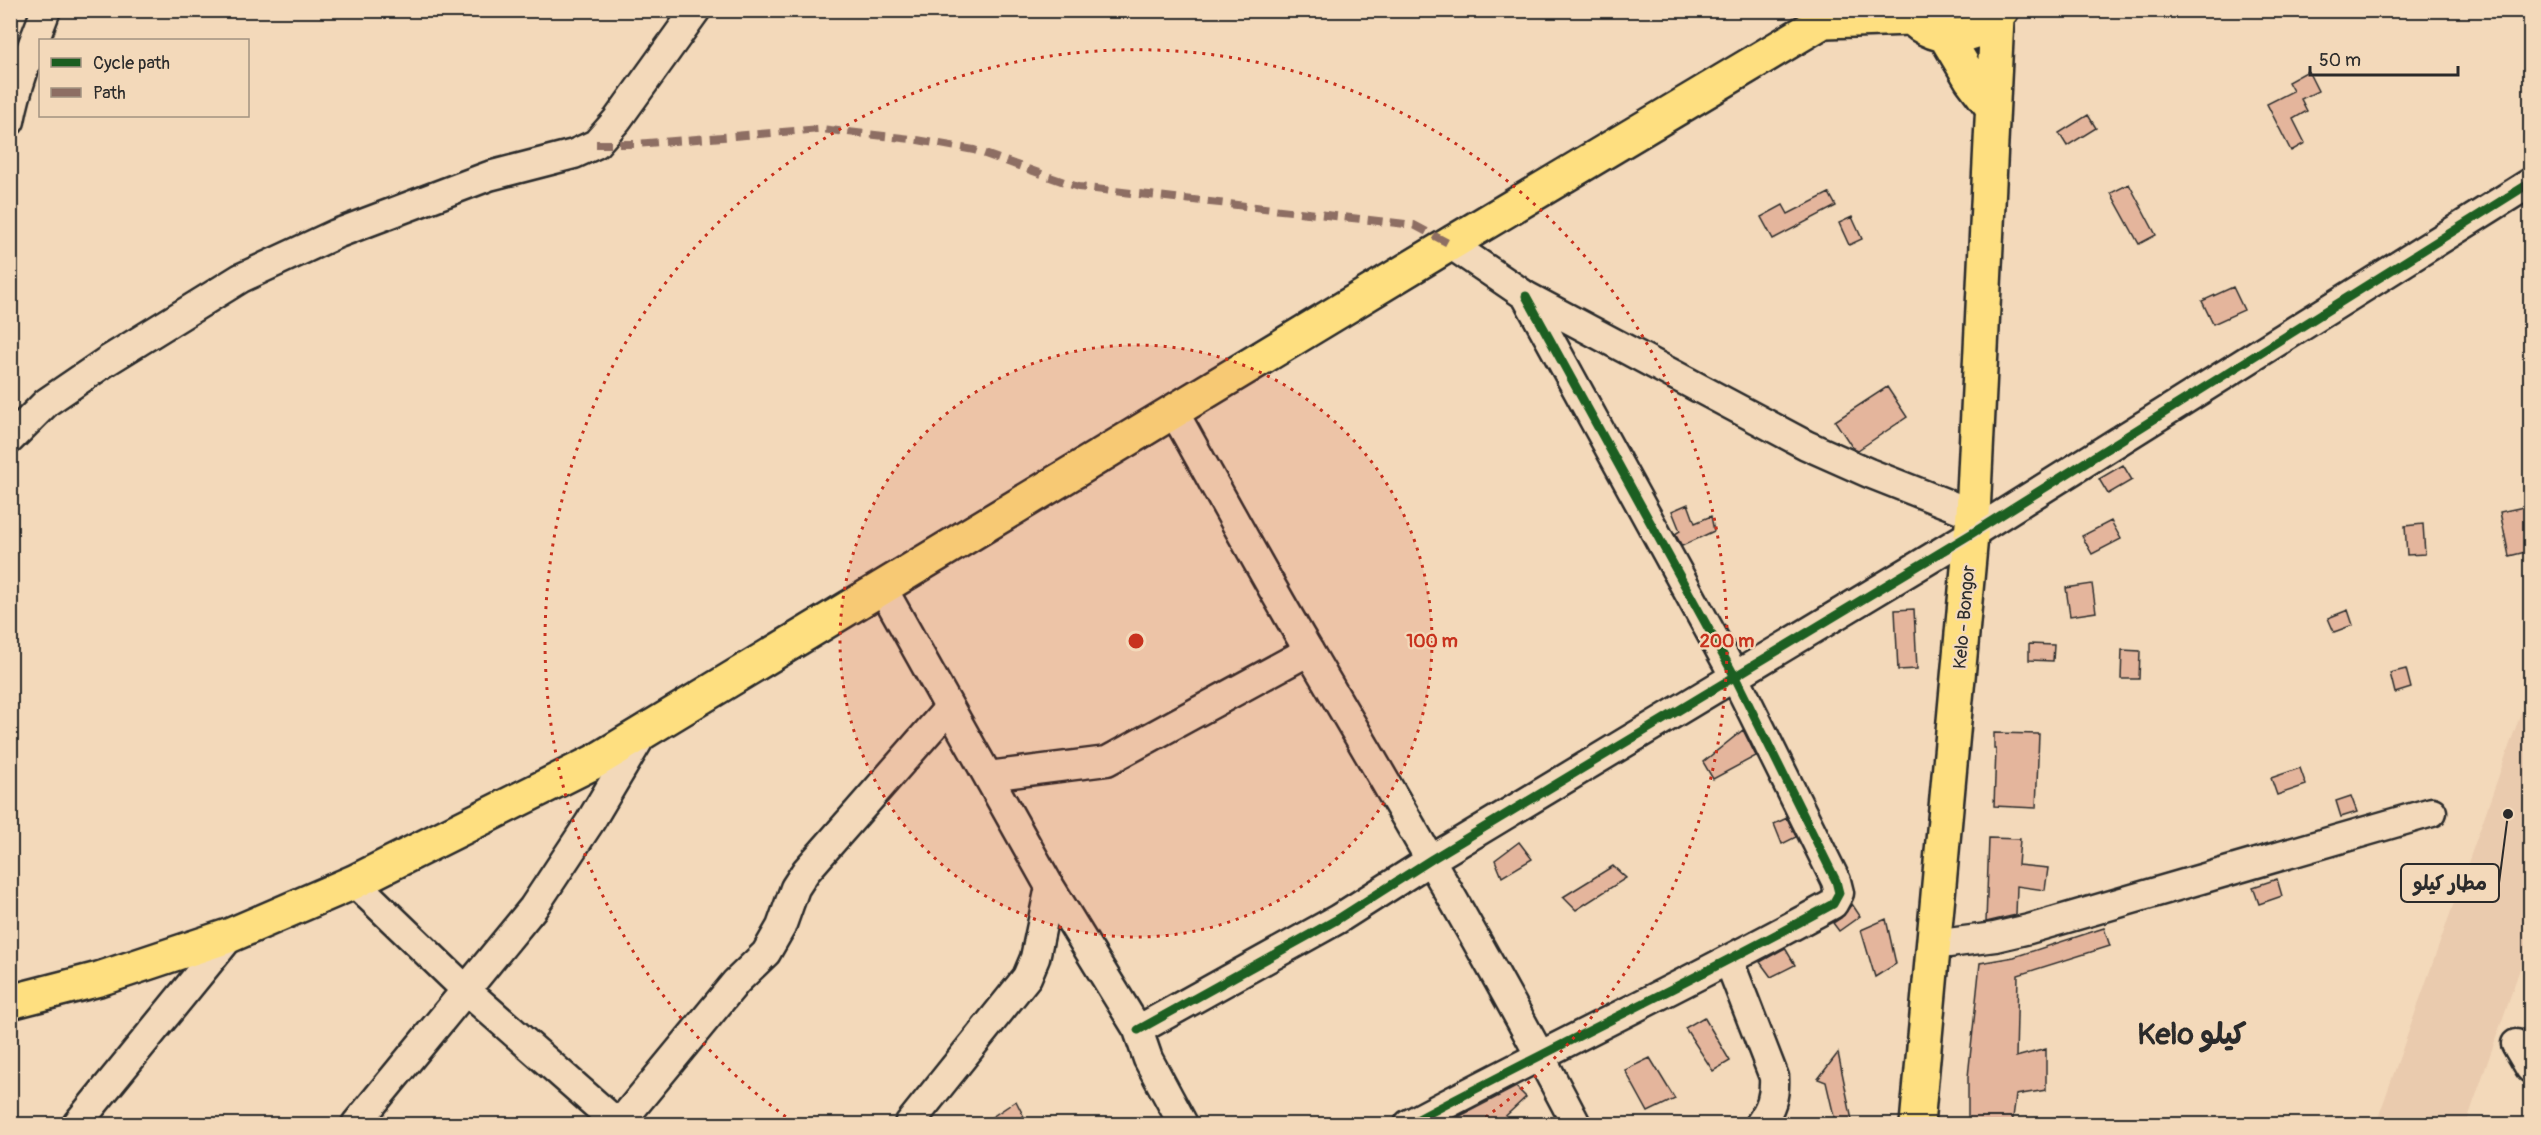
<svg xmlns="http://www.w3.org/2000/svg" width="2541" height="1135" viewBox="0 0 2541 1135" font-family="Pangolin,'Playpen Sans Arabic',sans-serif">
  <rect width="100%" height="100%" fill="#f3d9ba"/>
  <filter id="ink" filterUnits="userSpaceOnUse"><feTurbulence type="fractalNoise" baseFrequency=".0167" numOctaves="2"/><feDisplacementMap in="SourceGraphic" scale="12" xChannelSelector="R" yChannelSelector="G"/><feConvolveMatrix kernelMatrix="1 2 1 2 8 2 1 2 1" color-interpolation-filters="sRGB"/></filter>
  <g filter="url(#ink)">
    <path fill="#eacbae" d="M 2530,687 L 2530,940 L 2466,1124 L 2376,1124 Z"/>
    <path fill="#e4b59c" stroke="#2b2b2b" stroke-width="1.5" d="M 2308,71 L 2318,91 L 2301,99 L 2307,111 L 2293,119 L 2305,143 L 2291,151 L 2267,104 L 2293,91 L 2288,82 Z
      M 2088,115 L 2096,128 L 2067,146 L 2059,133 Z
      M 2129,184 L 2156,235 L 2139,244 L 2111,193 Z
      M 1829,193 L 1836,206 L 1773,239 L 1761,217 L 1783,205 L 1788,214 Z
      M 1852,217 L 1862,239 L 1849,245 L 1839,223 Z
      M 2233,287 L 2244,310 L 2213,324 L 2202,301 Z
      M 1887,387 L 1907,417 L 1858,450 L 1852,447 L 1835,421 Z
      M 2123,465 L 2132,480 L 2108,494 L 2099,479 Z
      M 1688,504 L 1695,523 L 1711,516 L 1714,531 L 1682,546 L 1675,534 L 1680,531 L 1672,511 Z
      M 2524,507 L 2526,519 L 2530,518 L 2530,551 L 2509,556 L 2500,512 Z
      M 2111,521 L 2121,539 L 2092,554 L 2082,536 Z
      M 2423,524 L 2425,554 L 2407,555 L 2405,526 Z
      M 2092,584 L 2096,612 L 2070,616 L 2066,588 Z
      M 1914,609 L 1917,669 L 1898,670 L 1895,610 Z
      M 2348,610 L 2353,625 L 2334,632 L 2328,618 Z
      M 2029,644 L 2054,645 L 2053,661 L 2029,660 Z
      M 2122,650 L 2140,651 L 2139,679 L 2121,679 Z
      M 2406,669 L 2411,688 L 2395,693 L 2390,673 Z
      M 1743,730 L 1756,756 L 1713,779 L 1703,762 Z
      M 1994,733 L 2039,734 L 2036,808 L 1994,806 L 1996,749 L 1994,749 Z
      M 2300,768 L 2306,785 L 2277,795 L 2271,778 Z
      M 2351,796 L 2357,812 L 2341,817 L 2336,801 Z
      M 1787,818 L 1796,837 L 1782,844 L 1774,824 Z
      M 1989,838 L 2020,839 L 2018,865 L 2048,868 L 2045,890 L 2017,886 L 2016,915 L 1986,922 Z
      M 1519,842 L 1532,859 L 1502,877 L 1495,860 Z
      M 1613,866 L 1626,878 L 1576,910 L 1563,897 Z
      M 2277,879 L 2282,896 L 2259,904 L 2253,887 Z
      M 1852,904 L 1860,916 L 1839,931 L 1833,923 L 1841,918 Z
      M 1886,919 L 1896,964 L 1875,977 L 1861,930 Z
      M 2104,928 L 2110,946 L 2018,975 L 2016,1057 L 2046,1049 L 2046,1090 L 2016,1095 L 2012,1125 L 1968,1125 L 1968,1077 L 1980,963 L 2014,957 Z
      M 1785,948 L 1795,965 L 1771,977 L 1760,962 Z
      M 1704,1017 L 1730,1061 L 1713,1071 L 1685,1028 Z
      M 1838,1053 L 1853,1125 L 1836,1125 L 1826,1082 L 1818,1079 Z
      M 1650,1058 L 1675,1099 L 1648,1112 L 1625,1070 Z
      M 1516,1087 L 1526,1097 L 1496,1125 L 1443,1125 Z
      M 1016,1101 L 1024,1117 L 1009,1125 L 980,1125 Z"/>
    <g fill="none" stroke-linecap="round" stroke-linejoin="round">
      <defs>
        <path id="minor" d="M 10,121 C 17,83 32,47 46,10
          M 1450,244 L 1526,296 L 1806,445 L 1869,473 L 1973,514
          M 1174,412 C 1219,492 1263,574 1310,653 C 1401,809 1493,964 1576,1124
          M 10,439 L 47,402 L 107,361 L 241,278 L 336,234 L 489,176 L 574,154 L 596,144 L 617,120 L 696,10
          M 883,589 L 1050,887 L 1138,1030 L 1148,1059 L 1183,1124
          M 988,776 L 1107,761 L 1309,651
          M 354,882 L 467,991 L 618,1124
          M 1933,945 L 1995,937 L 2029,929 L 2432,812
          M 1729,961 L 1774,1077 C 1775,1097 1771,1108 1760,1124
          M 1138,1030 L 1338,919 L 1432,859 L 1971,534 L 2530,183
          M 2516,1044 L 2530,1068
          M 77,1124 L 231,935
          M 356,1124 L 533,908 L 590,822 L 643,733
          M 619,1124 L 736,982 L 766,953 L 781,927 L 795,888 L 806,871 L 949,708
          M 909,1124 L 1027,977 L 1035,958 L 1050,887
          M 1409,1124 C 1549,1049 1693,981 1833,904 L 1839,893 L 1836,881 L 1735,677 L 1526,296"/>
        <path id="highway" d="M 1905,10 C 1929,44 1978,44 2002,10
          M 1826,21 L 1910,18
          M 1946,37 L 1971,79 L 1992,107
          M 10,1002 L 99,979 L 231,935 L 354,882 L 594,762 L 1450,244 L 1842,10
          M 1917,1124 L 1973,514 L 1997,18"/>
      </defs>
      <use href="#minor" stroke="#2b2b2b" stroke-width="33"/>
      <use href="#highway" stroke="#2b2b2b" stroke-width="38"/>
      <use href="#minor" stroke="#f3d9ba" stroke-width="28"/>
      <use href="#highway" stroke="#fedf80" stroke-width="33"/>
      <path stroke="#8d6e63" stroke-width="8" stroke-dasharray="15 8" stroke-linecap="butt" d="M 596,144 L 636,144 L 820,129 L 912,139 L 974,150 L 1078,187 L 1414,225 L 1450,244"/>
      <defs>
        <path id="cycleway" d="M 1138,1030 L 1338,919 L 1432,859 L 1971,534 L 2530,183
          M 1409,1124 C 1549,1049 1693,981 1833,904 L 1839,893 L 1836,881 L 1735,677 L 1526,296"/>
      </defs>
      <use href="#cycleway" stroke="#f3d9ba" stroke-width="13"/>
      <use href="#cycleway" stroke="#1b5e20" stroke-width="9"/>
    </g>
  </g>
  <circle cx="1136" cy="641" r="296" fill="#c8321e" fill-opacity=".12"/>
  <g fill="none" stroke="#c8321e" stroke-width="3" stroke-dasharray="3 6">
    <circle cx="1136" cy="641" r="296"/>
    <path d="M793 1122A591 591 0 1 1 1479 1122"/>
  </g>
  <g text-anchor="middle" stroke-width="4.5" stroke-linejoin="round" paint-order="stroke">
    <g font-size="18" fill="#2b2b2b" stroke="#f3d9ba">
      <text transform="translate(1964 617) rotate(-85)" y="6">Kelo - Bongor</text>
    </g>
    <g font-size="30" font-weight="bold" fill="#2b2b2b" stroke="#f3d9ba">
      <text x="2192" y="1044">Kelo كيلو</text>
    </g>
  </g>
  <circle cx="1136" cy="641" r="9" fill="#c8321e" stroke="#f3d9ba" stroke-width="3"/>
  <g font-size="18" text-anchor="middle" font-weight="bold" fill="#c8321e" stroke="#f3d9ba" stroke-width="4.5" stroke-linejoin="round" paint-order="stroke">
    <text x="1432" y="647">100 m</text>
    <text x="1727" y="647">200 m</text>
  </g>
  <path fill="none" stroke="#2b2b2b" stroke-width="2" d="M2508 814L2499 883"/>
  <circle fill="#2b2b2b" stroke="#f3d9ba" stroke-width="2" cx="2508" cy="814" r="6"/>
  <rect fill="#f3d9ba" stroke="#2b2b2b" stroke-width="2" x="2401" y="864" width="98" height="38" rx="6"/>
  <g font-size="20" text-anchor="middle" font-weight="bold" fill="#2b2b2b">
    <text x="2450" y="890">مطار كيلو</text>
  </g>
  <rect width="2541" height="1135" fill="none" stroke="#f3d9ba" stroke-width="36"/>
  <rect x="18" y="18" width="2505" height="1099" fill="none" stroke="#2b2b2b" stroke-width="2" filter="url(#ink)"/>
  <rect x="39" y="39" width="210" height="78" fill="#f3d9ba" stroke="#a39381" stroke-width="1.5"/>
  <rect x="51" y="58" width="30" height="9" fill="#1b5e20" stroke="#a39381" stroke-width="1.5"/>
  <text x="93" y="69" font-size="18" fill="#2b2b2b">Cycle path</text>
  <rect x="51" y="88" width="30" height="9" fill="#8d6e63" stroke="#a39381" stroke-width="1.5"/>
  <text x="93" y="99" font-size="18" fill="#2b2b2b">Path</text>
  <path d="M2310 66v9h148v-9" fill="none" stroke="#2b2b2b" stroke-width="3"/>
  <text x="2319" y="66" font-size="18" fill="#2b2b2b" stroke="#f3d9ba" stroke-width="4.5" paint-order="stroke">50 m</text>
</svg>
